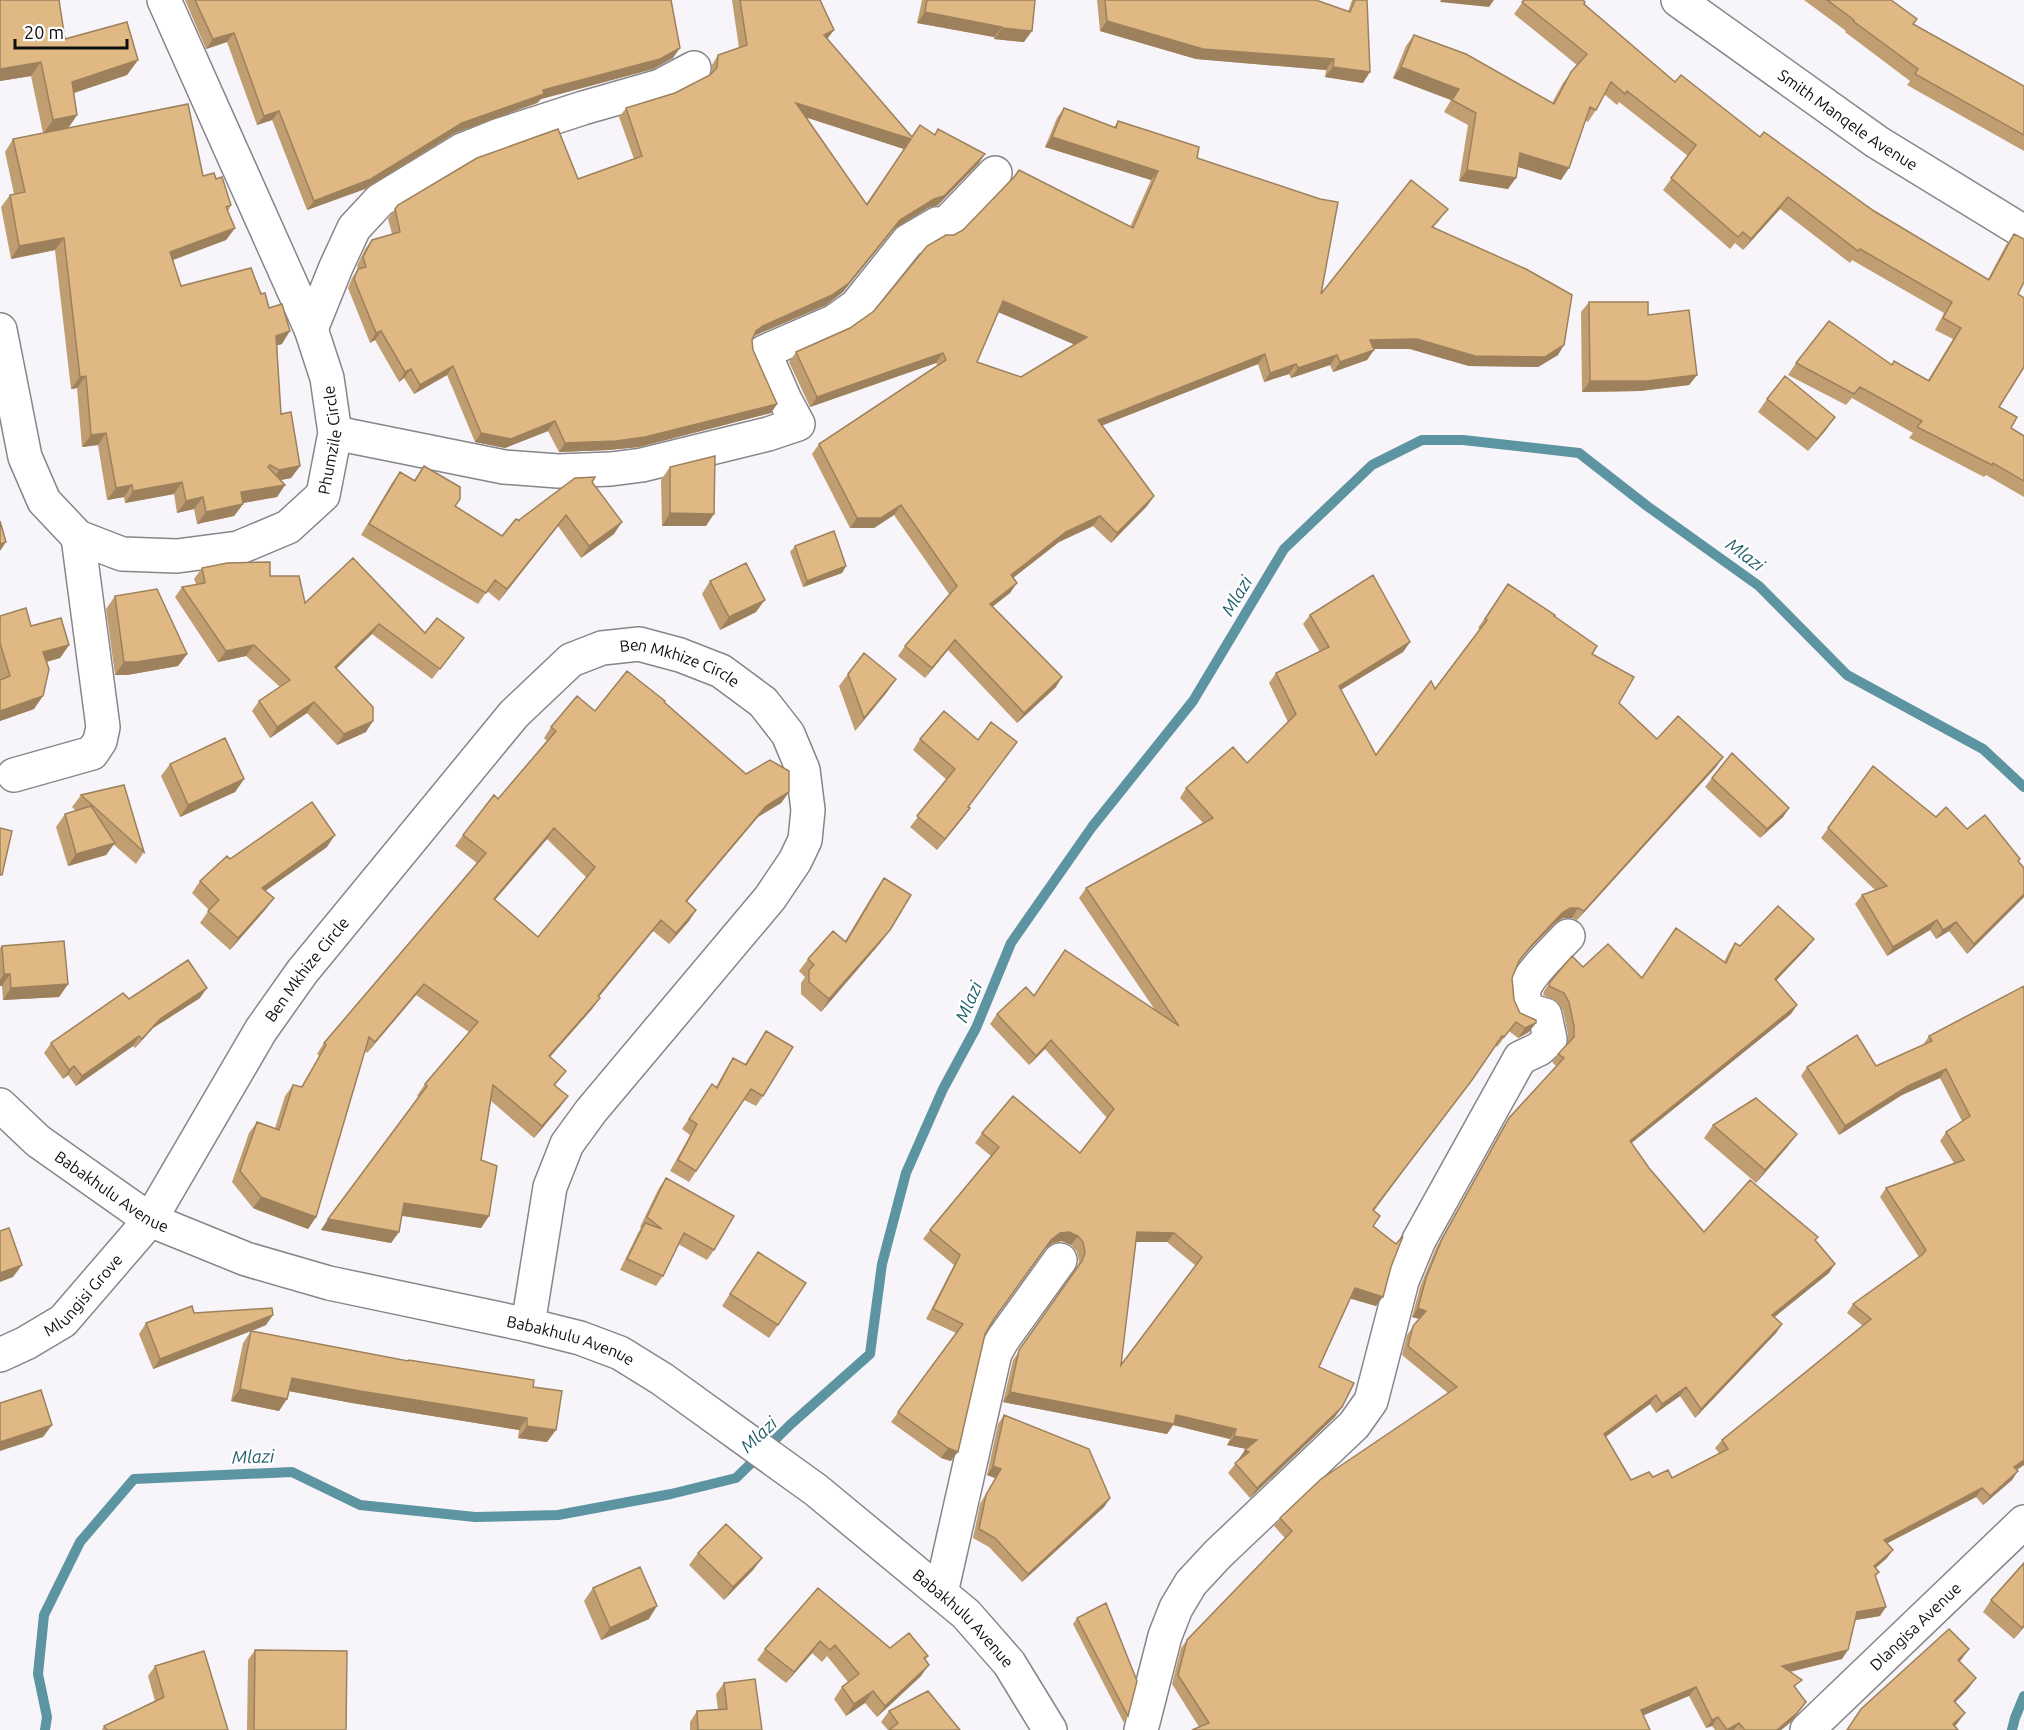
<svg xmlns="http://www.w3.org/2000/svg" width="2024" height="1730" viewBox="0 0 2024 1730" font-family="Ubuntu,sans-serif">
  <rect width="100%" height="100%" fill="#f7f5f9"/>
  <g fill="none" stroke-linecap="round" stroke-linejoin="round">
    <path stroke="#5c94a1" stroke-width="10" d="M 45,1730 L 47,1717 L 38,1674 L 44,1615 L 80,1542 L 134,1479 L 292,1472 L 360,1505 L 475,1517 L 558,1515 L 671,1494 L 736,1478 L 791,1424 L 870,1354 L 882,1264 L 906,1173 L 943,1089 L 976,1028 L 1011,943 L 1092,827 L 1193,701 L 1284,549 L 1372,465 L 1422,440 L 1463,440 L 1579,453 L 1647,506 L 1759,586 L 1847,675 L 1983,749 L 2024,787
      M 2012,1730 L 2015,1718 L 2024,1696"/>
    <defs>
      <g id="street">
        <path id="s1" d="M 1678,0 L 1877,142 L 2024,232"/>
        <path d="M 311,329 L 336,267 L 354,228 L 380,200 L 462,150 L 497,136 L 583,108 L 660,86 L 694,68"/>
        <path id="s2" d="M 0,330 L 25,457 L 44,501 L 78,537 L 122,554 L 177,556 L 238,548 L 288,527 L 323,495 L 335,433 L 327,378 L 311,329 L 164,0"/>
        <path d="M 335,433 L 504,467 L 558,471 L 611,469 L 642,465 L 768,434 L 798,424 L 785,400 L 764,352 L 835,321 L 856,306 L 908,241 L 937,224 L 943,227 L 995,173"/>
        <path d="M 14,775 L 92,753 L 100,741 L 103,727 L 78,537"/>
        <path id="s3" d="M 0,1105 L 38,1141 L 150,1220 L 246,1259 L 329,1283 L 528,1325 L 580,1338 L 620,1353 L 662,1379 L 816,1490 L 966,1614 L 1009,1663 L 1050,1730"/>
        <path id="s4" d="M 0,1355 L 26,1343 L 63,1321 L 150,1220 L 261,1030 L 302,972 L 514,714 L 571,660 L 602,648 L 639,644 L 680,655 L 721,671 L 763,702 L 788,734 L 803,770 L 808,810 L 805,840 L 795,861 L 770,898 L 591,1111 L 567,1144 L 550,1187 L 528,1325"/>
        <path d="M 941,1593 L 995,1353 L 1003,1339 L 1060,1260"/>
        <path d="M 1141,1730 L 1165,1636 L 1176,1608 L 1191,1583 L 1218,1554 L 1354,1425 L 1371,1401 L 1402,1281 L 1419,1240 L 1520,1058 L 1539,1049 L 1550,1039 L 1545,1015 L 1527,1010 C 1525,1003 1522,995 1525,987 C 1530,973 1557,948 1568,936"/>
        <path id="s5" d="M 1807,1730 L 2024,1522"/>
      </g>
    </defs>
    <use href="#street" stroke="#878588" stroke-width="36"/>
    <use href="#street" stroke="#fff" stroke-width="33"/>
  </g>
  <path fill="#c19e72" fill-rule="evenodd" d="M 0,0 L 65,39 L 138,60 L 127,75 L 74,93 L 77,115 L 68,128 L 203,176 L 216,179 L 231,205 L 228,211 L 235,228 L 226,240 L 173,260 L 181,286 L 261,294 L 269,308 L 282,344 L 277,345 L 281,414 L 300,466 L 291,478 L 281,480 L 285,485 L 277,497 L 243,503 L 243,504 L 234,516 L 197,524 L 194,509 L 177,513 L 174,494 L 125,503 L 124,497 L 107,500 L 98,445 L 82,447 L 77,388 L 71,389 L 55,250 L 11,259 L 1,207 L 10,195 L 14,194 L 5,152 L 13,139 L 43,133 L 31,76 L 0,81 Z
    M 185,0 L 671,0 L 673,58 L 653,69 L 541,99 L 537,103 L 455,133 L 365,189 L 307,210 L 272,120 L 257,125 L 227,42 L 206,49 Z
    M 732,0 L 820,0 L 834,30 L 827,39 L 912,137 L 934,135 L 938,129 L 979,163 L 938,205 L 928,208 L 894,229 L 843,292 L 826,305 L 756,335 L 753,337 L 752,340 L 753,350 L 777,404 L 771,413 L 639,447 L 609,450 L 559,452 L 548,431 L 505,448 L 475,442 L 447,375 L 414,394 L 404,378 L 399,382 L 375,340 L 370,343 L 348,288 L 352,278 L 358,269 L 357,266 L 365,249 L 372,240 L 392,234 L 388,219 L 395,209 L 578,179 L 634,159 L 619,117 L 626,108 L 675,93 L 711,74 L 712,65 L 718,55 L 739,48 ZM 806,117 L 904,149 L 866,204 Z
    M 922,0 L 1035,0 L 1024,42 L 994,39 L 994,37 L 917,23 Z
    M 1097,0 L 1316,0 L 1348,12 L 1352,0 L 1367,0 L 1363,83 L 1325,77 L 1326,70 L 1196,59 L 1100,31 Z
    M 1524,0 L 1584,4 L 1675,82 L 1874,211 L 1988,279 L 2006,245 L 2014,234 L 2018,294 L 1999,407 L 2011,428 L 2024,436 L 2024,497 L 1986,475 L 1984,477 L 1909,438 L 1913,433 L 1852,398 L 1846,405 L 1788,375 L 1796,363 L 1891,365 L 1928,380 L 1953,339 L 1935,330 L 1944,313 L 1852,260 L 1850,263 L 1780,209 L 1743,250 L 1735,243 L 1730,249 L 1663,190 L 1688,156 L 1619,102 L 1617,105 L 1604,94 L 1596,110 L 1588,122 L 1585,120 L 1561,180 L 1518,167 L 1508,189 L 1459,181 L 1468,125 L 1444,112 L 1451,100 L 1393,78 L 1406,46 L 1414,35 L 1552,103 L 1563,83 L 1577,65 L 1514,14 Z
    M 1804,0 L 1891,0 L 1913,24 L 2024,86 L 2024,151 L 1907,85 L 1910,81 L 1845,32 L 1846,31 Z
    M 1064,108 L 1114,127 L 1118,121 L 1197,158 L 1321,294 L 1441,219 L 1433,227 L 1558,355 L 1538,367 L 1469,366 L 1410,349 L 1374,349 L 1367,360 L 1333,372 L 1330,365 L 1291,378 L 1289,374 L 1264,382 L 1258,364 L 1102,425 L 1154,496 L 1147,506 L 1111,543 L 1093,526 L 1059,542 L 1013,578 L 1010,593 L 992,607 L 1056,687 L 1017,723 L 948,650 L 925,678 L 898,656 L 905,646 L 949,594 L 894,515 L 874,528 L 850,528 L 812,454 L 819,444 L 938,366 L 936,363 L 810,407 L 789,362 L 796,352 L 850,328 L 874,311 L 954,235 L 963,230 L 1012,179 L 1019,170 L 1130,227 L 1151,180 L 1045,147 L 1057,118 ZM 998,312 L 1074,344 L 1021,377 L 977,362 Z
    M 1589,302 L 1648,315 L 1697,375 L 1689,385 L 1640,391 L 1582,392 L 1581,312 Z
    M 1767,399 L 1835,417 L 1808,451 L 1758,412 Z
    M 424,466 L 455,506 L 502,536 L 519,520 L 592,482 L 614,534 L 581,558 L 558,526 L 499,601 L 487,591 L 478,604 L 361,535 L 392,483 L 400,472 L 414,480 Z
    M 670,467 L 706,526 L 662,526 L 661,480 Z
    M 795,546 L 846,566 L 842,573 L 803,587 L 790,552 Z
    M 202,568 L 270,576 L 305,603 L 425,633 L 464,638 L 432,679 L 372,634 L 336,668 L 366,732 L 337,745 L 307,713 L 270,738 L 252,711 L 259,701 L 280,687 L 246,656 L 218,662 L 175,597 L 182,587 L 196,584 L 194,579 Z
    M 710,581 L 756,612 L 720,630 L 702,594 Z
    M 1508,584 L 1554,616 L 1592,654 L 1619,703 L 1657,739 L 1723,757 L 1716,767 L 1577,920 L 1572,918 L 1563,918 L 1555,923 L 1524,955 L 1518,963 L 1512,978 L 1514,1000 L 1529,1032 L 1518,1038 L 1509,1031 L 1497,1047 L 1495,1045 L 1374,1211 L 1373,1226 L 1391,1267 L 1376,1306 L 1350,1298 L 1319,1367 L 1335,1417 L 1250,1498 L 1228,1473 L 1247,1449 L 1227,1445 L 1230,1439 L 1173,1425 L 1167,1434 L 1003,1402 L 1013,1360 L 1075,1271 L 1079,1262 L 1077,1252 L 1071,1245 L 1062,1241 L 1053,1243 L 1045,1249 L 994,1320 L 985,1334 L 951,1461 L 941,1458 L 891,1422 L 956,1333 L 926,1319 L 954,1265 L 923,1239 L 930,1230 L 991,1156 L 975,1143 L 982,1133 L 1080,1153 L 1107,1118 L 1045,1049 L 1029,1065 L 990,1024 L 997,1014 L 1034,996 L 1155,1010 L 1079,898 L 1086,888 L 1203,823 L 1180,798 L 1186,788 L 1247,763 L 1288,722 L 1269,683 L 1276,673 L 1320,652 L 1303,624 L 1310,615 L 1410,642 L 1403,652 L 1341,690 L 1376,755 L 1435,689 L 1480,629 L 1478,628 ZM 1136,1242 L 1167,1242 L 1196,1266 L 1121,1365 Z
    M 115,596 L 187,654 L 178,666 L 127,675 L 115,675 L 106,609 Z
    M 0,616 L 31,626 L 69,645 L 60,658 L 47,662 L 34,709 L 0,721 Z
    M 848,674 L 887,692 L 855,731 L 839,686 Z
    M 664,702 L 746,774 L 789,792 L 781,803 L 758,817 L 687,901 L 696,910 L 689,921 L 669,944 L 653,931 L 599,997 L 592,1009 L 550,1057 L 566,1071 L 555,1085 L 568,1096 L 560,1107 L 534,1138 L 491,1101 L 481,1160 L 489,1216 L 481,1228 L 402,1215 L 399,1232 L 391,1243 L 321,1230 L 419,1097 L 417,1096 L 425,1084 L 469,1032 L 416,995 L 367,1053 L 365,1051 L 316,1217 L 308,1229 L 253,1208 L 232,1182 L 249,1133 L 257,1122 L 275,1128 L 285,1096 L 293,1085 L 301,1087 L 319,1056 L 317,1054 L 324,1043 L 477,863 L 455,846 L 463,835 L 498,799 L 547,741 L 544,738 L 551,727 L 595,711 ZM 547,839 L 586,877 L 538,937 L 495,900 Z
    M 944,711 L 968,807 L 970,808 L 962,819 L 937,850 L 910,827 L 947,780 L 913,750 L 920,739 Z
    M 170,764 L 244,779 L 235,792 L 180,817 L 161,776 Z
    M 1873,766 L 1936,817 L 1967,829 L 2020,859 L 2018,862 L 2024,897 L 1967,954 L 1949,931 L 1936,939 L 1930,930 L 1887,956 L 1855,904 L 1862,895 L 1875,890 L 1821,838 Z
    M 1712,778 L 1789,808 L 1783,817 L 1760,838 L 1705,787 Z
    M 81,795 L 144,852 L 136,864 L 113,844 L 106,855 L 68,866 L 56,827 L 65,814 L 76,811 L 72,807 Z
    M 327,847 L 265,891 L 274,898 L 265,910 L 230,950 L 200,923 L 209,910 L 192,893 L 200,881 L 230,859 Z
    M 884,878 L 881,942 L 821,1012 L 801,994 L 801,983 L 805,977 L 799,971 L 808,959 L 845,941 L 875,891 Z
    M 1735,943 L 1740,946 L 1807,948 L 1776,980 L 1791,1014 L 1631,1143 L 1649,1168 L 1704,1232 L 1816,1241 L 1829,1273 L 1774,1317 L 1782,1324 L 1776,1333 L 1695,1418 L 1680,1396 L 1656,1413 L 1650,1404 L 1606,1437 L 1631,1480 L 1653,1477 L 1672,1478 L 1719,1453 L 1715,1448 L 1722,1440 L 1863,1326 L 1847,1313 L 1853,1304 L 1919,1257 L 1880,1197 L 1886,1188 L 1954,1163 L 1940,1141 L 1946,1132 L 1962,1121 L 1940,1078 L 1902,1095 L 1839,1135 L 1801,1076 L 1807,1067 L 1876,1066 L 1923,1045 L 1929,1036 L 2024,986 L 2024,1465 L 2017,1470 L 2012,1480 L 1983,1505 L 1976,1497 L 1888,1543 L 1887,1558 L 1876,1568 L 1879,1572 L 1876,1576 L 1880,1616 L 1855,1620 L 1842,1659 L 1790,1672 L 1796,1688 L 1806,1702 L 1791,1722 L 1781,1730 L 1715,1730 L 1712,1726 L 1706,1728 L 1689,1696 L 1199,1727 L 1172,1684 L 1181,1648 L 1187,1640 L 1285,1538 L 1274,1526 L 1280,1518 L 1448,1393 L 1402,1355 L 1407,1335 L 1419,1319 L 1412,1317 L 1420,1287 L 1436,1248 L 1503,1127 L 1509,1118 L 1556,1066 L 1552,1062 L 1558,1054 L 1568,1043 L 1568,1035 L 1563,1011 L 1558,1002 L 1543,995 L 1544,991 L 1550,982 L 1583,967 L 1642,978 L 1724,962 L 1729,952 Z
    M 2,946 L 68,984 L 59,997 L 3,1000 L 2,986 L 0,986 L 0,948 Z
    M 200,998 L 153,1028 L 135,1048 L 133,1046 L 76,1086 L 68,1075 L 63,1079 L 44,1053 L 51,1043 L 129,999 Z
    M 766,1031 L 763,1096 L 756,1106 L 744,1100 L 689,1182 L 670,1171 L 690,1135 L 682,1129 L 712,1084 L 716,1087 L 726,1069 L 733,1058 L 745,1064 Z
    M 1713,1125 L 1788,1146 L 1756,1183 L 1704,1138 Z
    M 666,1178 L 714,1250 L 707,1260 L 678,1244 L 663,1276 L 656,1286 L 620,1270 L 638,1233 L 641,1228 L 640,1227 L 659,1188 Z
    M 749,1264 L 778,1325 L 769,1338 L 722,1306 Z
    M 194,1313 L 266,1325 L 252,1331 L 408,1361 L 409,1360 L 533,1387 L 547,1442 L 518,1438 L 519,1430 L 352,1403 L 289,1391 L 279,1411 L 231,1401 L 243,1343 L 251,1331 L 153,1369 L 139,1334 L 146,1323 Z
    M 1004,1415 L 1110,1498 L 1104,1507 L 1022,1582 L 989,1547 L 973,1538 L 980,1504 L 995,1478 L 987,1475 L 998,1424 Z
    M 698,1553 L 762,1558 L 753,1570 L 724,1600 L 689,1565 Z
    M 593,1588 L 649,1619 L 601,1640 L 584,1601 Z
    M 818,1588 L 890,1648 L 928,1656 L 925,1660 L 921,1676 L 877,1717 L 865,1703 L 846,1716 L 834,1699 L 842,1687 L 848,1682 L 827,1656 L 822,1662 L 812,1653 L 786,1683 L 757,1660 L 765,1649 Z
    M 1991,1600 L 2024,1627 L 2014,1639 L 1983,1612 Z
    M 1077,1618 L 1128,1716 L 1124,1723 L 1073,1624 Z
    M 255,1650 L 346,1730 L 247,1730 L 248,1660 Z
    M 155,1666 L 228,1730 L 102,1730 L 104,1726 L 155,1701 L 148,1676 Z
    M 724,1683 L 762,1730 L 690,1730 L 690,1722 L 697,1711 L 718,1710 L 716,1694 Z
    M 889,1711 L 960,1730 L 888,1730 L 881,1722 Z"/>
  <path fill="#9d815c" d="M 1441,0 L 1494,0 L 1489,7 L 1440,2 Z
    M 925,12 L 1002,27 L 994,37 L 917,23 Z
    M 1107,21 L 1334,59 L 1326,70 L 1196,59 L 1100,31 Z
    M 1002,28 L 1032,31 L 1024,42 L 994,39 Z
    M 834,30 L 827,39 L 824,35 Z
    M 234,33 L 227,42 L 206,49 L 213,39 Z
    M 680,48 L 673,58 L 653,69 L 541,99 L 537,103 L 455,133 L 365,189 L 307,210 L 314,201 L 462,123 L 543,90 Z
    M 138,60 L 127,75 L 62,97 L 72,82 Z
    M 41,62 L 31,76 L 0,81 L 0,69 Z
    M 1333,67 L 1370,72 L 1363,83 L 1325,77 Z
    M 1401,67 L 1459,89 L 1451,100 L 1393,78 Z
    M 796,103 L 911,139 L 904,149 L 789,112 Z
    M 279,111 L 272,120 L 257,125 L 264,116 Z
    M 77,115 L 67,130 L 43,134 L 53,120 Z
    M 1052,137 L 1158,171 L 1151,180 L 1045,147 Z
    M 1520,153 L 1569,168 L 1561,180 L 1512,165 Z
    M 985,154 L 979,163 L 938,205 L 928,208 L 894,229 L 843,292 L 826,305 L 756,335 L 749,340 L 756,331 Z
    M 1467,170 L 1516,178 L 1508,189 L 1459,181 Z
    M 1788,197 L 1780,209 L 1743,250 L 1751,239 Z
    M 235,228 L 226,240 L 162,264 L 170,252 Z
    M 64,238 L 55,250 L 11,259 L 19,246 Z
    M 1003,301 L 1087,337 L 1080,347 L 996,311 Z
    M 290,331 L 282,344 L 268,348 L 276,336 Z
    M 381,331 L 375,340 L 370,343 L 376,333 Z
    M 1417,339 L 1564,345 L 1558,355 L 1538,367 L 1469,366 L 1410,349 L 1363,349 L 1370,340 Z
    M 1374,350 L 1367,360 L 1333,372 L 1340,362 Z
    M 943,353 L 936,363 L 810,407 L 817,397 Z
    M 1265,354 L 1258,364 L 1091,430 L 1098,420 Z
    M 1337,355 L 1330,365 L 1291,378 L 1298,368 Z
    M 1296,364 L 1289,374 L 1264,382 L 1270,373 Z
    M 453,366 L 447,375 L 414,394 L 420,385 Z
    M 411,369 L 404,378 L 399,382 L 405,372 Z
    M 1697,375 L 1689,385 L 1640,391 L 1582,392 L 1590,381 Z
    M 86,376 L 77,388 L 71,389 L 80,377 Z
    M 777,404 L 771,413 L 639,447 L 609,450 L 559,452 L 565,443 Z
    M 1835,417 L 1826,430 L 1808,451 L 1817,439 Z
    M 555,421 L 548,431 L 505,448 L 475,442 L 481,433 Z
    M 106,433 L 98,445 L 82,447 L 91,435 Z
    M 300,466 L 291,478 L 271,482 L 279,470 Z
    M 182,482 L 174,494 L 125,503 L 133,491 Z
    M 132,485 L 124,497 L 107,500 L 116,488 Z
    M 285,485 L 277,497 L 232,505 L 241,492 Z
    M 1154,496 L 1147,506 L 1111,543 L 1117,533 Z
    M 203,497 L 194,509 L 177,513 L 186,501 Z
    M 243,504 L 234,516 L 197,524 L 206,512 Z
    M 901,505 L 894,515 L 874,528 L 850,528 L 857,518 Z
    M 670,513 L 714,514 L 706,526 L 662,526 Z
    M 566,515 L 558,526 L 499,601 L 507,589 Z
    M 1100,516 L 1093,526 L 1059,542 L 1004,585 L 1011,575 L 1066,532 Z
    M 622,522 L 614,534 L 581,558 L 589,546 Z
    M 6,542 L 0,551 L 0,544 Z
    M 846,566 L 842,573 L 803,587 L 807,581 Z
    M 1017,583 L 1010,593 L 983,614 L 990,604 Z
    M 765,600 L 756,612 L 720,630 L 729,617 Z
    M 379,624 L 372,634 L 328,677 L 335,667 Z
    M 955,640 L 948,650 L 925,678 L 932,668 Z
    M 1410,642 L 1403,652 L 1332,695 L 1339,686 Z
    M 69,645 L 60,658 L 34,665 L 43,652 Z
    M 254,645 L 246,656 L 218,662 L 226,651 Z
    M 187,654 L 178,666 L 127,675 L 115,675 L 124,662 Z
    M 1062,677 L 1056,687 L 1017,723 L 1024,713 Z
    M 896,679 L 887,692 L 855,731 L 864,718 Z
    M 43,696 L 34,709 L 0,721 L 0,711 Z
    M 314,702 L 307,713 L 270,738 L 277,727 Z
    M 373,721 L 366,732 L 337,745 L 344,734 Z
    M 1723,757 L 1716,767 L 1577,920 L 1584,911 Z
    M 244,779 L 235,792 L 180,817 L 188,805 Z
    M 789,792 L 781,803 L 758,817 L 678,912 L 686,901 L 766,806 Z
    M 970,808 L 962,819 L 937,850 L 945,839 Z
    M 1789,808 L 1783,817 L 1760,838 L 1767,829 Z
    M 554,828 L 547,839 L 486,910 L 494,899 Z
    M 335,835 L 327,847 L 254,899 L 262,888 Z
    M 115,843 L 106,855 L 68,866 L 76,854 Z
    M 2024,894 L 2024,897 L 1967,954 L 1974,944 Z
    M 274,898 L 265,910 L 230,950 L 238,938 Z
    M 1570,908 L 1578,908 L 1572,918 L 1563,918 L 1555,923 L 1524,955 L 1531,946 L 1562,913 Z
    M 696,910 L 689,921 L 669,944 L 676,933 Z
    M 661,920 L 653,931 L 590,1007 L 598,996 Z
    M 1937,920 L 1930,930 L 1887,956 L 1893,947 Z
    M 1956,922 L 1949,931 L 1936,939 L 1943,930 Z
    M 890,930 L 881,942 L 821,1012 L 829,999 Z
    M 1814,939 L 1807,948 L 1769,988 L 1775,979 Z
    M 4,974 L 10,974 L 2,986 L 0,986 L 0,980 Z
    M 68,984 L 59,997 L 3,1000 L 11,988 Z
    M 424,984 L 416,995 L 367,1053 L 375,1042 Z
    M 207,988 L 200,998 L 153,1028 L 135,1048 L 142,1039 L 160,1019 Z
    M 600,998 L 592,1009 L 541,1067 L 549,1056 Z
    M 1797,1005 L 1791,1014 L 1623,1150 L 1630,1141 Z
    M 1536,1023 L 1529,1032 L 1518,1038 L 1525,1028 Z
    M 139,1036 L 133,1046 L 76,1086 L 82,1076 Z
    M 1051,1040 L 1045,1049 L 1029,1065 L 1036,1056 Z
    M 74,1066 L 68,1075 L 63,1079 L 69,1070 Z
    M 1946,1069 L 1940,1078 L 1902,1095 L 1839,1135 L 1845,1126 L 1908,1086 Z
    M 568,1096 L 560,1107 L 534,1138 L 542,1126 Z
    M 1797,1134 L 1788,1146 L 1756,1183 L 1765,1170 Z
    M 261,1197 L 316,1217 L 308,1229 L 253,1208 Z
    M 404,1203 L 489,1216 L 481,1228 L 396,1215 Z
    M 328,1219 L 399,1232 L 391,1243 L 321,1230 Z
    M 1069,1232 L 1078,1236 L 1071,1245 L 1062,1241 L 1053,1243 L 1045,1249 L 1051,1240 L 1060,1233 Z
    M 1137,1232 L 1174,1233 L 1167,1242 L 1130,1242 Z
    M 1835,1264 L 1829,1273 L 1766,1324 L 1772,1315 Z
    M 22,1265 L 13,1277 L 0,1282 L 0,1273 Z
    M 1355,1288 L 1383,1297 L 1376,1306 L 1348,1298 Z
    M 1418,1308 L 1426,1311 L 1420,1319 L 1412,1317 Z
    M 273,1315 L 266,1325 L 153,1369 L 160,1359 Z
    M 1782,1324 L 1776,1333 L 1695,1418 L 1701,1409 Z
    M 292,1378 L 527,1418 L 519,1430 L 352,1403 L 283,1390 Z
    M 1686,1387 L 1680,1396 L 1656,1413 L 1662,1404 Z
    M 240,1389 L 287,1399 L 279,1411 L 231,1401 Z
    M 1010,1392 L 1176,1415 L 1236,1429 L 1230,1439 L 1173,1425 L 1167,1434 L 1003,1402 Z
    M 1656,1395 L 1650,1404 L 1598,1442 L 1604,1434 Z
    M 1342,1407 L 1335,1417 L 1250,1498 L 1257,1488 Z
    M 52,1425 L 43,1437 L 0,1451 L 0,1442 Z
    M 527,1426 L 556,1430 L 547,1442 L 518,1438 Z
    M 1234,1436 L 1257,1440 L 1251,1450 L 1227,1445 Z
    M 948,1448 L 958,1452 L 951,1461 L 941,1458 Z
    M 1245,1450 L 1249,1452 L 1238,1460 Z
    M 2024,1460 L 2024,1465 L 2008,1475 L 2014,1467 Z
    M 993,1466 L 1001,1469 L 995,1478 L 987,1475 Z
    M 2018,1471 L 2012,1480 L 1983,1505 L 1990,1496 Z
    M 1982,1488 L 1976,1497 L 1878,1548 L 1884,1540 Z
    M 1110,1498 L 1104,1507 L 1022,1582 L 1028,1574 Z
    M 1893,1550 L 1887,1558 L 1868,1574 L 1874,1566 Z
    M 762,1558 L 753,1570 L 724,1600 L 733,1587 Z
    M 657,1606 L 649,1619 L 601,1640 L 610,1628 Z
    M 1886,1607 L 1880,1616 L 1850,1621 L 1857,1612 Z
    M 2024,1625 L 2024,1627 L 2014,1639 L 2022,1628 Z
    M 820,1641 L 812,1653 L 786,1683 L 794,1672 Z
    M 1969,1649 L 1961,1660 L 1950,1671 L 1958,1660 Z
    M 1848,1650 L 1842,1659 L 1776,1675 L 1782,1666 Z
    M 929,1665 L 921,1676 L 877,1717 L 885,1706 Z
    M 1976,1678 L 1968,1689 L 1946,1712 L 1954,1701 Z
    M 1696,1687 L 1689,1696 L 1635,1719 L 1641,1710 Z
    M 873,1691 L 865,1703 L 846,1716 L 854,1704 Z
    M 1806,1702 L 1791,1722 L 1781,1730 L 1777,1730 Z
    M 1965,1713 L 1957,1724 L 1951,1730 L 1953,1724 Z
    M 1718,1717 L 1712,1726 L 1706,1728 L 1712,1720 Z
    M 1739,1723 L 1734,1730 L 1728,1730 Z"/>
  <path fill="#e0b884" stroke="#9d815c" stroke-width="1.5" fill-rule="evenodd" d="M 0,0 L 59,0 L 65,39 L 127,22 L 138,60 L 72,82 L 77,115 L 53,120 L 41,62 L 0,69 Z
    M 195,0 L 671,0 L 680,48 L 660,59 L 543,90 L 544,94 L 462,123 L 371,179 L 314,201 L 279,111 L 264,116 L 234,33 L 213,39 Z
    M 740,0 L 820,0 L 834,30 L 824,35 L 912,137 L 920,125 L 935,135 L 938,129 L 985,154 L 944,196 L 934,199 L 900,220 L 849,283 L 832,295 L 763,326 L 756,331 L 752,340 L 753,350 L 777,404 L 645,437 L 616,441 L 565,443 L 555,421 L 511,439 L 481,433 L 453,366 L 420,385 L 411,369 L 405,372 L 381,331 L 376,333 L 354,279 L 358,269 L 366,267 L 363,257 L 372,240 L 400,232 L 395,209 L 398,205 L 477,158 L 558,129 L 578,179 L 642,156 L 626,108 L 675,93 L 710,75 L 717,68 L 718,55 L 747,45 ZM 796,103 L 911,139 L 867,205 Z
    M 927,0 L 1035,0 L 1032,31 L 1002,28 L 1002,27 L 925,12 Z
    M 1105,0 L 1316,0 L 1350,12 L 1355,0 L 1367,0 L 1370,72 L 1333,67 L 1334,59 L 1203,49 L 1107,21 Z
    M 1524,0 L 1583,0 L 1585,2 L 1584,4 L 1675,82 L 1681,75 L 1760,137 L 1764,132 L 1874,211 L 1989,280 L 2014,234 L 2024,239 L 2024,282 L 2018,294 L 2024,298 L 2024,367 L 1999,407 L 2017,417 L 2011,428 L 2024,436 L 2024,481 L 1993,463 L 1992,465 L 1917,427 L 1922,421 L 1860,387 L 1854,394 L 1796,363 L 1829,321 L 1892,365 L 1894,361 L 1929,381 L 1961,328 L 1943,318 L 1952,302 L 1860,249 L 1858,251 L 1788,197 L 1751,239 L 1743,232 L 1738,237 L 1671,178 L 1696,145 L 1627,91 L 1625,94 L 1611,82 L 1596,110 L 1590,107 L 1569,168 L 1520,153 L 1516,178 L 1467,170 L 1476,113 L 1452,100 L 1459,89 L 1401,67 L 1414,35 L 1466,54 L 1554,104 L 1571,72 L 1587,54 L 1522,2 Z
    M 1827,0 L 1891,0 L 1917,19 L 1913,24 L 2024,86 L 2024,135 L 1915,74 L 1918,69 L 1853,21 L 1854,20 Z
    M 188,104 L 203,176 L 214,173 L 216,179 L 222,177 L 231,205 L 226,207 L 235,228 L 170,252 L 181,286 L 251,268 L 261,294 L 265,293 L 269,308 L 282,304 L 290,331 L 276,336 L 281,414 L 291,412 L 300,466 L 279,470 L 270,465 L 268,467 L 285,485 L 241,492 L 243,504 L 206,512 L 203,497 L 186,501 L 182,482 L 133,491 L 132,485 L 116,488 L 106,433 L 91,435 L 86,376 L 80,377 L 64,238 L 19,246 L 10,195 L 25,192 L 13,139 Z
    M 1064,108 L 1116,128 L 1118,121 L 1199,147 L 1197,158 L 1320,199 L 1338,202 L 1321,294 L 1411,180 L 1448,209 L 1432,227 L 1526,269 L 1572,295 L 1564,345 L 1545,357 L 1475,356 L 1417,339 L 1370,340 L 1374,350 L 1340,362 L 1337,355 L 1298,368 L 1296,364 L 1270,373 L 1265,354 L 1098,420 L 1154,496 L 1117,533 L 1100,516 L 1066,532 L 1011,575 L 1017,583 L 990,604 L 1062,677 L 1024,713 L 955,640 L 932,668 L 905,646 L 957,586 L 901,505 L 881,518 L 857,518 L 819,444 L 946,360 L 943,353 L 817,397 L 796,352 L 850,328 L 874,311 L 927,246 L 946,235 L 954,235 L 963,230 L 1015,176 L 1019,170 L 1133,228 L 1158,171 L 1052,137 ZM 1003,301 L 1087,337 L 1021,377 L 977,362 Z
    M 1589,302 L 1648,302 L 1648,315 L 1689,310 L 1697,375 L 1647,381 L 1590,381 Z
    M 1785,376 L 1835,417 L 1817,439 L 1767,399 Z
    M 715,456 L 714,514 L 670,513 L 670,467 Z
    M 424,466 L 460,487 L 460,499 L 455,506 L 502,536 L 516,519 L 520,521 L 519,520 L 575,478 L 595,477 L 592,482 L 622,522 L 589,546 L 566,515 L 507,589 L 495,580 L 486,593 L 369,524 L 400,472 L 415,481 Z
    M 0,521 L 6,542 L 0,544 Z
    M 834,531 L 846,566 L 807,581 L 795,546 Z
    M 353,558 L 425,633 L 437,618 L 464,638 L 440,669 L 379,624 L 335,667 L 373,707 L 373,721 L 344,734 L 314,702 L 277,727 L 259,701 L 290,680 L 254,645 L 226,651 L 182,587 L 205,583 L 202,568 L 227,563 L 270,562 L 270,576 L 299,576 L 305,603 Z
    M 746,563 L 765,600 L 729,617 L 710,581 Z
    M 1373,575 L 1410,642 L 1339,686 L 1376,755 L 1431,681 L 1435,689 L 1487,620 L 1485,619 L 1508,584 L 1555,615 L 1554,616 L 1597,646 L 1592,654 L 1634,677 L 1619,703 L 1657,739 L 1678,716 L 1723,757 L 1584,911 L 1578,908 L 1570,908 L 1562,913 L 1531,946 L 1519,961 L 1512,978 L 1514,1000 L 1520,1013 L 1536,1020 L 1536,1023 L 1525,1028 L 1516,1022 L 1504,1037 L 1502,1036 L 1472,1080 L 1373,1210 L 1380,1216 L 1373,1226 L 1396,1244 L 1403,1236 L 1391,1267 L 1383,1297 L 1355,1288 L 1319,1367 L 1354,1383 L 1342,1407 L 1257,1488 L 1235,1463 L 1249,1452 L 1245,1450 L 1257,1440 L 1234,1436 L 1236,1429 L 1176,1415 L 1174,1424 L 1010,1392 L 1019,1350 L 1082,1261 L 1085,1253 L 1083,1242 L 1078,1236 L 1069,1232 L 1060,1233 L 1051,1240 L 994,1319 L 985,1334 L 958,1452 L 948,1448 L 898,1412 L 963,1324 L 933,1309 L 960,1255 L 930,1230 L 999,1147 L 982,1133 L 1013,1096 L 1080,1153 L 1114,1109 L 1051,1040 L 1036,1056 L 997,1014 L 1026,987 L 1034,996 L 1065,950 L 1179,1026 L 1086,888 L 1213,818 L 1186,788 L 1233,747 L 1247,763 L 1296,714 L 1276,673 L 1329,647 L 1310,615 ZM 1137,1232 L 1174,1233 L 1202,1257 L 1121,1365 Z
    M 157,589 L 187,654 L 136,662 L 124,662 L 115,596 Z
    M 26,608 L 31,626 L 61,618 L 69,645 L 43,652 L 49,669 L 43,696 L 0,711 L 0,680 L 10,676 L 0,643 L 0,616 Z
    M 864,653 L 896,679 L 864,718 L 848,674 Z
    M 627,671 L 665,701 L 664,702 L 746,774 L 770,760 L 789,771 L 789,792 L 766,806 L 686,901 L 696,910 L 676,933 L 661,920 L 598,996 L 600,998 L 549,1056 L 566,1071 L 554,1085 L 568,1096 L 542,1126 L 493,1085 L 481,1160 L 497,1166 L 489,1216 L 404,1203 L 399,1232 L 328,1219 L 427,1086 L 425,1084 L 478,1022 L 424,984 L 375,1042 L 369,1037 L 316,1217 L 261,1197 L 240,1171 L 257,1122 L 279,1130 L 293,1085 L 302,1087 L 326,1045 L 324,1043 L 486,853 L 463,835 L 494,795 L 498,799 L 556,731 L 551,727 L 577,696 L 595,711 ZM 554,828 L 595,867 L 538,937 L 494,899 Z
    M 944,711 L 978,740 L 991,722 L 1017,742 L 968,807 L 970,808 L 945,839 L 917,816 L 955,769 L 920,739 Z
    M 225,738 L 244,779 L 188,805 L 170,764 Z
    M 1732,753 L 1789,808 L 1767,829 L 1712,778 Z
    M 1873,766 L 1936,817 L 1946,807 L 1967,829 L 1985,815 L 2020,859 L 2018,861 L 2024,868 L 2024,894 L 1974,944 L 1956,922 L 1943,930 L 1937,920 L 1893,947 L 1862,895 L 1887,886 L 1828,828 Z
    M 124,785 L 144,852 L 81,795 Z
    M 312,802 L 335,835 L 262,888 L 274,898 L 238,938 L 208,911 L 219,900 L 200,881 L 227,856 L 230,859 Z
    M 91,806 L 115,843 L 76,854 L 65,814 Z
    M 0,828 L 12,831 L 2,875 L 0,875 Z
    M 884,878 L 911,895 L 890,930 L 829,999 L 809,982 L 809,970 L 814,965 L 808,959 L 833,931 L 846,942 Z
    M 1778,906 L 1814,939 L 1775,979 L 1797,1005 L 1630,1141 L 1649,1168 L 1704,1232 L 1750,1180 L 1818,1237 L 1815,1240 L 1835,1264 L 1772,1315 L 1782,1324 L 1701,1409 L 1686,1387 L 1662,1404 L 1656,1395 L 1604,1434 L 1631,1480 L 1649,1472 L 1653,1477 L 1668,1470 L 1672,1478 L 1728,1449 L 1722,1440 L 1871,1319 L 1853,1304 L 1923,1254 L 1926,1250 L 1886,1188 L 1964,1160 L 1946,1132 L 1970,1116 L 1946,1069 L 1908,1086 L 1845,1126 L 1807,1067 L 1857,1035 L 1876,1066 L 1932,1041 L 1929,1036 L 2024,986 L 2024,1460 L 2014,1467 L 2018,1471 L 1990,1496 L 1982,1488 L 1884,1540 L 1893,1550 L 1874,1566 L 1879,1572 L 1875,1575 L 1886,1607 L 1857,1612 L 1848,1650 L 1782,1666 L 1802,1680 L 1794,1686 L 1806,1702 L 1797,1713 L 1777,1730 L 1745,1730 L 1739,1723 L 1727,1730 L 1718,1717 L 1712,1720 L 1696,1687 L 1641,1710 L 1650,1730 L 1192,1730 L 1209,1723 L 1178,1675 L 1187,1640 L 1292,1531 L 1280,1518 L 1321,1479 L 1457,1387 L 1408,1346 L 1413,1326 L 1426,1311 L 1418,1308 L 1426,1278 L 1442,1239 L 1509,1118 L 1564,1058 L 1558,1054 L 1574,1037 L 1574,1026 L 1569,1002 L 1564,993 L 1549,986 L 1550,982 L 1572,956 L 1583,967 L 1608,944 L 1642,978 L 1676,928 L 1726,963 L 1735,943 L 1740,946 Z
    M 64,941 L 68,984 L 11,988 L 10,974 L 4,974 L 2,946 Z
    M 188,960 L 207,988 L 160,1019 L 142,1039 L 139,1036 L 82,1076 L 74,1066 L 69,1070 L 51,1043 L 123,993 L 129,999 Z
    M 766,1031 L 793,1047 L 763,1096 L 751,1089 L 696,1171 L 678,1160 L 697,1124 L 689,1119 L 712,1084 L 717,1088 L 733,1058 L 746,1065 Z
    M 1756,1098 L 1797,1134 L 1765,1170 L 1713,1125 Z
    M 666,1178 L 734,1216 L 714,1250 L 684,1233 L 663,1276 L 627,1259 L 645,1223 L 662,1229 L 647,1217 Z
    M 9,1228 L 22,1265 L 0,1273 L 0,1231 Z
    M 758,1252 L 806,1283 L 778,1325 L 730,1294 Z
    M 192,1306 L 194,1313 L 272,1308 L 273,1315 L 160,1359 L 146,1323 Z
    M 251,1331 L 408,1361 L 409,1360 L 534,1380 L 533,1387 L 562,1391 L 556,1430 L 527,1426 L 527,1418 L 360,1391 L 292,1378 L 287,1399 L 240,1389 Z
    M 41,1390 L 52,1425 L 0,1442 L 0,1403 Z
    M 1004,1415 L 1089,1449 L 1110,1498 L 1028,1574 L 995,1538 L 979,1529 L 986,1495 L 1001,1469 L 993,1466 Z
    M 726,1524 L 762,1558 L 733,1587 L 698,1553 Z
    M 2024,1563 L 2024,1625 L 2022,1628 L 1991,1600 Z
    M 640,1567 L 657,1606 L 610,1628 L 593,1588 Z
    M 818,1588 L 890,1648 L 909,1633 L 928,1656 L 924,1658 L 929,1665 L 885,1706 L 873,1691 L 854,1704 L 842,1687 L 859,1674 L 835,1645 L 830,1650 L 820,1641 L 794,1672 L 765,1649 Z
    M 1106,1603 L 1137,1681 L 1128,1716 L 1077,1618 Z
    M 1949,1629 L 1969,1649 L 1958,1660 L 1976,1678 L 1954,1701 L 1965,1713 L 1953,1724 L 1958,1730 L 1847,1730 L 1861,1709 Z
    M 255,1650 L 347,1651 L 346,1730 L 254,1730 Z
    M 204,1651 L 228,1730 L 107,1730 L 104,1726 L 164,1697 L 155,1666 Z
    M 755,1679 L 762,1730 L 698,1730 L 697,1711 L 727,1709 L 724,1683 Z
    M 928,1691 L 960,1730 L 889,1730 L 898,1723 L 889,1711 Z"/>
  <g text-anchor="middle" stroke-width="4.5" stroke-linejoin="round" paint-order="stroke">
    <g font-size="16" fill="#0e0e0f" stroke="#fff">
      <text dy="6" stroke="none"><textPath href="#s1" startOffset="208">Smith Manqele Avenue</textPath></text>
      <text dy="6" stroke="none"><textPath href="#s2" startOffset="548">Phumzile Circle</textPath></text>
      <text dy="6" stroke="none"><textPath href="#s4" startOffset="1023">Ben Mkhize Circle</textPath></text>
      <text dy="6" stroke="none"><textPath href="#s4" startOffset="501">Ben Mkhize Circle</textPath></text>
      <text dy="6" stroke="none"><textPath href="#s3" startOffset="142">Babakhulu Avenue</textPath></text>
      <text dy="6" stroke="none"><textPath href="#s4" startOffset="104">Mlungisi Grove</textPath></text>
      <text dy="6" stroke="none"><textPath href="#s3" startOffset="628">Babakhulu Avenue</textPath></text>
      <text dy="6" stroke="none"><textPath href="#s3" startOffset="1114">Babakhulu Avenue</textPath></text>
      <text dy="6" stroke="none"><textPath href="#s5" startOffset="150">Dlangisa Avenue</textPath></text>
    </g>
    <g font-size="18" font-style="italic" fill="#1f5f6d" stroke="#fff">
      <text transform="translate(1745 555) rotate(37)" y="6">Mlazi</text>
      <text transform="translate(1237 596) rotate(-59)" y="6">Mlazi</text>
      <text transform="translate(969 1002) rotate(-67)" y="6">Mlazi</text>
      <text transform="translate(759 1435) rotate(-43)" y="6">Mlazi</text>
      <text transform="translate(253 1457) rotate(-2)" y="6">Mlazi</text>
    </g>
  </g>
  <path d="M15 39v9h112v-9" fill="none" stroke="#0e0e0f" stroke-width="3"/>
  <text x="24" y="39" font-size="18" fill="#0e0e0f" stroke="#ffffff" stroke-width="4.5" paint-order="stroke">20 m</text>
</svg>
